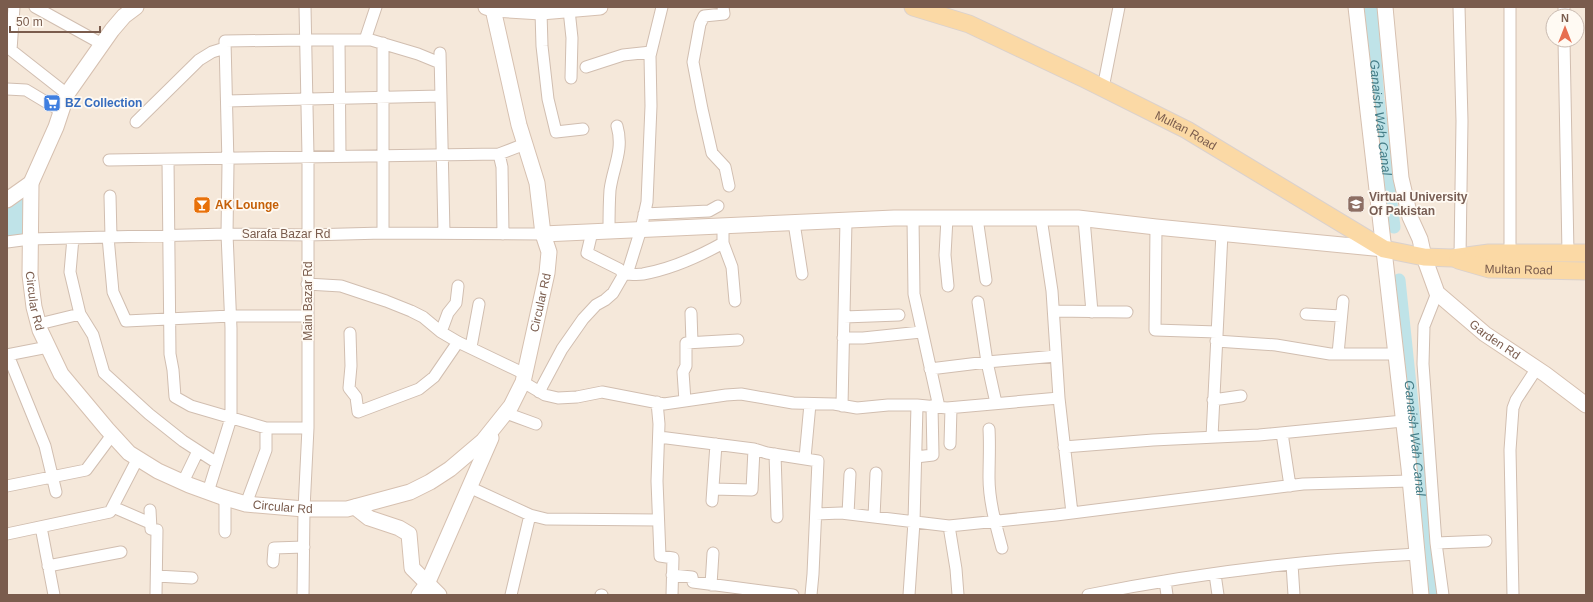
<svg xmlns="http://www.w3.org/2000/svg" width="1593" height="602" viewBox="0 0 1593 602" font-family="Helvetica,sans-serif">
  <rect width="100%" height="100%" fill="#fdf6ec"/>
  <path fill="#f5e8da" fill-rule="evenodd" d="M 7,7 L 1586,7 L 1586,595 L 7,595 ZM 1553,16 L 1577,16 L 1577,40 L 1553,40 Z"/>
  <path fill="#bfe3e8" stroke="#a5d3da" d="M 27,194 L 23,235 L 7,237 L 7,206 Z"/>
  <g fill="none" stroke-linecap="round" stroke-linejoin="round">
    <g stroke="#bfe3e8" stroke-width="13">
      <path id="s1" d="M 1371,7 L 1378,99 L 1394,227"/>
      <path id="s2" d="M 1399,280 L 1432,595"/>
    </g>
    <defs>
      <path id="street" d="M 14,7 L 11,50 L 67,94
        M 35,7 L 102,44
        M 723,7 L 724,14 L 704,16 L 700,24 L 693,62 L 702,109 L 712,153 L 725,167 L 729,186
        M 1459,7 L 1462,121 L 1460,257
        M 1510,7 L 1510,253
        M 1564,7 L 1564,16
        M 569,10 L 572,38 L 571,78
        M 541,12 L 542,46 L 548,99 L 556,132 L 583,129
        M 339,40 L 340,156
        M 365,40 L 376,7
        M 1564,40 L 1568,253
        M 383,43 L 383,233
        M 440,53 L 444,233
        M 586,67 L 623,55 L 651,52
        M 1103,88 L 1119,7
        M 7,89 L 26,90 L 61,111
        M 227,101 L 441,96
        M 136,122 L 199,60 L 212,52 L 225,48
        M 499,154 L 502,167 L 503,234
        M 109,160 L 499,154 L 525,144
        M 168,160 L 170,354 L 173,370 L 175,397 L 191,406 L 266,428 L 308,428
        M 110,196 L 111,237
        M 644,214 L 709,211 L 718,206
        M 913,218 L 914,294 L 939,407
        M 947,218 L 945,255 L 948,286
        M 977,218 L 986,280
        M 1041,218 L 1052,291 L 1059,398 L 1072,513
        M 1084,219 L 1092,312
        M 794,223 L 802,274
        M 723,226 L 723,243 L 732,267 L 735,301
        M 1156,227 L 1155,330 L 1217,332
        M 609,231 C 609,218 609,204 610,190 C 613,167 624,150 617,126
        M 592,232 L 587,253 L 619,269 L 624,274 C 630,274 636,275 643,274 C 671,269 698,257 723,243
        M 108,237 L 113,292 L 126,321 L 231,316 L 308,316
        M 73,238 L 70,272 L 80,314 L 93,335 L 104,373 L 149,414 L 183,441 L 217,463
        M 7,242 L 30,239 L 227,234 L 308,235 L 383,233 L 543,234
        M 627,274 L 641,229 L 647,202 L 651,106 L 650,56 L 662,7
        M 307,284 L 341,286 L 386,301 L 411,311 L 423,317 L 441,332 L 458,342 L 525,374
        M 1437,293 L 1424,326 L 1423,364 L 1436,543 L 1443,595
        M 978,302 L 987,362 L 996,403
        M 1054,311 L 1127,312
        M 691,313 L 692,343
        M 1306,314 L 1341,316
        M 844,317 L 899,315
        M 39,324 L 80,314
        M 441,332 L 448,313 L 456,303 L 458,286
        M 350,333 L 351,366 L 349,388 L 356,397 L 358,412 L 419,389 L 434,377 L 458,342
        M 843,338 L 863,338 L 921,332
        M 1216,341 L 1276,345 L 1330,354 L 1395,354
        M 471,347 L 479,304
        M 1338,354 L 1343,301
        M 7,355 L 48,347
        M 8,355 L 45,446 L 56,492
        M 930,369 L 987,362 L 1056,356
        M 523,382 L 545,395 L 558,398 L 577,397 L 602,392 L 664,404 L 726,395 L 741,394 L 793,403 L 834,404 L 857,408 L 888,405 L 917,405 L 947,408 L 1059,398
        M 539,392 L 562,349 L 583,319 L 596,305 L 605,300 L 613,293 L 624,274
        M 1213,400 L 1241,396
        M 685,401 L 683,372 L 686,366 L 686,343 L 738,340
        M 657,402 L 659,424 L 657,481 L 660,556 L 673,558 L 672,595
        M 842,406 L 846,221
        M 506,413 L 536,424
        M 989,429 C 990,445 989,462 989,478 C 989,501 996,526 1002,548
        M 1282,433 L 1290,486
        M 659,437 L 754,449 L 767,453 L 818,461 L 813,574 L 811,595
        M 1212,437 L 1222,233
        M 950,444 L 951,408
        M 1064,447 L 1153,440 L 1259,435 L 1403,421
        M 775,454 L 777,517
        M 916,457 L 933,455 L 932,406
        M 805,458 L 810,404
        M 183,482 L 198,451
        M 7,486 L 86,470 L 112,435
        M 469,487 L 530,515 L 546,519 L 658,520
        M 713,489 L 752,490 L 754,449
        M 208,492 L 231,418 L 231,328 L 227,234 L 228,164 L 225,41 L 305,40 L 371,40 L 418,54 L 440,63
        M 712,501 L 716,444
        M 246,504 L 266,450 L 266,428
        M 113,507 L 150,523
        M 150,510 L 151,529 L 157,530 L 156,595
        M 816,514 L 841,513 L 949,526 L 1056,515 L 1303,484 L 1410,481
        M 848,514 L 850,474
        M 874,517 L 876,473
        M 949,526 L 956,569 L 958,595
        M 41,527 L 54,595
        M 225,532 L 225,498
        M 7,534 L 110,512 L 138,458
        M 1436,543 L 1486,541
        M 273,562 L 274,548 L 304,547
        M 1292,564 L 1294,595
        M 48,566 L 121,552
        M 1215,574 L 1218,595
        M 672,575 L 692,577 L 693,582 L 793,595
        M 157,576 L 192,578
        M 1165,581 L 1167,595
        M 711,585 L 713,553
        M 303,595 L 304,509 L 308,428 L 308,156 L 305,7
        M 511,595 L 530,515
        M 601,595 L 602,595
        M 909,595 L 914,522 L 917,405
        M 1088,595 C 1196,573 1307,560 1417,554
        M 1513,595 L 1510,450 L 1513,408 L 1516,400 L 1537,368"/>
      <g id="secondary">
        <path id="s3" d="M 136,7 L 124,16 L 112,30 L 67,94 L 56,127 L 31,183 L 30,275 L 34,307 L 40,330 L 61,374 L 107,429 L 129,453 L 158,471 L 189,485 L 222,497 L 246,504 L 304,509 L 347,509 L 410,492 L 430,482 L 450,469 L 483,441 L 511,406 L 523,382 L 547,273 L 549,252 L 543,234 L 537,183 L 519,125 L 493,9"/>
        <path d="M 486,7 L 493,9 L 541,12 L 600,7"/>
        <path d="M 1356,7 L 1409,468 L 1421,595"/>
        <path id="s4" d="M 1385,7 L 1401,178 L 1410,217 L 1420,239 L 1424,257 L 1437,293 L 1485,334 L 1545,374 L 1586,405"/>
        <path d="M 7,200 L 31,183"/>
        <path d="M 543,234 L 894,218 L 1078,218 L 1156,227 L 1384,249"/>
        <path d="M 355,507 L 369,518 L 399,528 L 409,534 L 412,568 L 439,595"/>
        <path d="M 419,595 L 427,584 L 491,438"/>
      </g>
      <g id="primary">
        <path id="s5" d="M 913,7 L 969,24 L 1085,79 L 1187,130 L 1384,249 L 1424,257 L 1452,258 L 1489,253 L 1586,253"/>
        <path id="s6" d="M 1458,260 L 1489,269 L 1586,271"/>
      </g>
    </defs>
    <use href="#street" stroke="#d1beb0" stroke-width="13"/>
    <use href="#secondary" stroke="#d6c0b0" stroke-width="17"/>
    <use href="#primary" stroke="#dad1cd" stroke-width="19"/>
    <use href="#street" stroke="#fff" stroke-width="11"/>
    <use href="#secondary" stroke="#fff" stroke-width="15"/>
    <use href="#primary" stroke="#fbd9a5" stroke-width="17"/>
  </g>
  <defs>
    <symbol id="supermarket-square" viewBox="-11 -11 22 22"><rect x="-9" y="-9" width="18" height="18" rx="4" fill="#3f7fe0" stroke="#fffaf3"/><path d="M-6-5.5h2.5l.6 2H6L4.5 2H-2.5L-4.4-4H-6ZM-1.5 3.2a1.3 1.3 0 1 0 .1 0ZM3 3.2a1.3 1.3 0 1 0 .1 0Z" fill="#fff"/></symbol>
    <symbol id="university-square" viewBox="-11 -11 22 22"><rect x="-9" y="-9" width="18" height="18" rx="4" fill="#8d6e63" stroke="#fffaf3"/><path d="M0-5L7-2L0 1L-7-2ZM-4 1L0 2.5L4 1V4Q0 6-4 4Z" fill="#fff"/></symbol>
    <symbol id="bar-square" viewBox="-11 -11 22 22"><rect x="-9" y="-9" width="18" height="18" rx="4" fill="#e8710a" stroke="#fffaf3"/><path d="M-6-5H6L.8 .8V4.5H3.5V6h-7V4.5H-.8V.8Z" fill="#fff"/></symbol>
  </defs>
  <g fill-rule="evenodd">
    <use href="#supermarket-square" x="42" y="93" width="20" height="20"/>
    <use href="#university-square" x="1346" y="194" width="20" height="20"/>
    <use href="#bar-square" x="192" y="195" width="20" height="20"/>
  </g>
  <g text-anchor="middle" stroke-width="3.5" stroke-linejoin="round" paint-order="stroke">
    <g font-size="12" font-weight="bold" fill="#366cbe" stroke="#fffaf3" text-anchor="start">
      <text x="65" y="107">BZ Collection</text>
    </g>
    <g font-size="12" fill="#7a5c4d" stroke="#fffaf3">
      <text dy="4" stroke="none"><textPath href="#s5" startOffset="300">Multan Road</textPath></text>
      <text x="286" y="238">Sarafa Bazar Rd</text>
      <text dy="4" stroke="none"><textPath href="#s6" startOffset="62">Multan Road</textPath></text>
      <text dy="4" stroke="none"><textPath href="#s3" startOffset="326">Circular Rd</textPath></text>
      <text transform="translate(308 301) rotate(-90)" y="4">Main Bazar Rd</text>
      <text dy="4" stroke="none"><textPath href="#s3" startOffset="1046">Circular Rd</textPath></text>
      <text dy="4" stroke="none"><textPath href="#s4" startOffset="367">Garden Rd</textPath></text>
      <text dy="4" stroke="none"><textPath href="#s3" startOffset="674">Circular Rd</textPath></text>
    </g>
    <g font-size="12" font-weight="bold" fill="#785e54" stroke="#fffaf3" text-anchor="start">
      <text x="1369" y="201">Virtual University<tspan x="1369" dy="14">Of Pakistan</tspan></text>
    </g>
    <g font-size="12" font-weight="bold" fill="#c56008" stroke="#fffaf3" text-anchor="start">
      <text x="215" y="209">AK Lounge</text>
    </g>
    <g font-size="13" font-style="italic" fill="#437c86" stroke="#fffaf3">
      <text dy="5" stroke="none"><textPath href="#s1" startOffset="111">Ganaish Wah Canal</textPath></text>
      <text dy="5" stroke="none"><textPath href="#s2" startOffset="159">Ganaish Wah Canal</textPath></text>
    </g>
  </g>
  <rect width="1593" height="602" fill="none" stroke="#7a5c4d" stroke-width="16"/>
  <g transform="translate(1565 28)"><circle r="19" fill="#fffaf3" stroke="#cabbb1"/>
  <path d="M0-3L7 15L0 10L-7 15Z" fill="#e76f51"/>
  <text y="-6" font-size="11" font-weight="bold" text-anchor="middle" fill="#7a5c4d">N</text>
  </g>
  <path d="M10 26v6h90v-6" fill="none" stroke="#7a5c4d" stroke-width="2"/>
  <text x="16" y="26" font-size="12" fill="#7a5c4d" stroke="#fffaf3" stroke-width="3" paint-order="stroke">50 m</text>
</svg>
